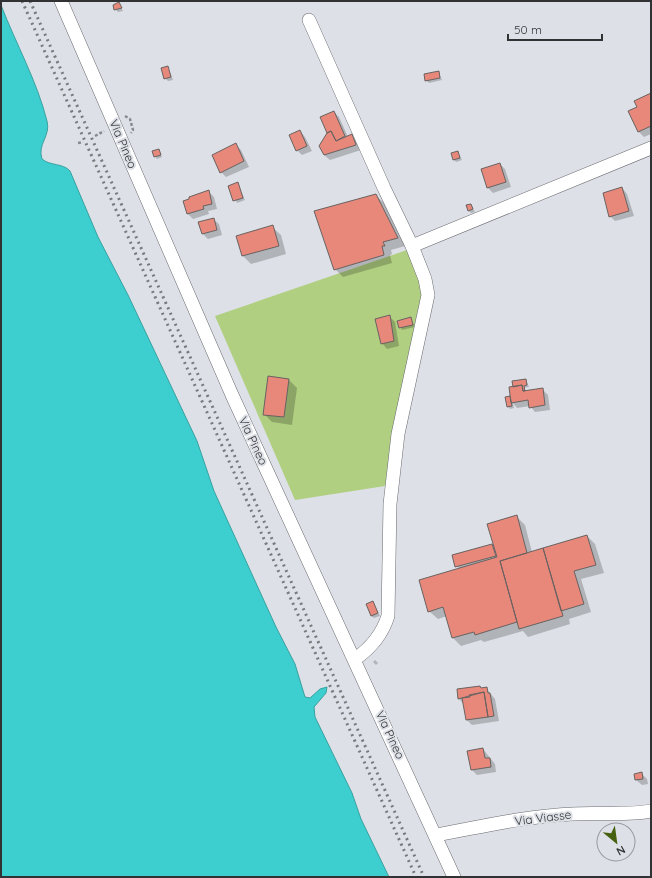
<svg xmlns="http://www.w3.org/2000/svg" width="652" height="878" viewBox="0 0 652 878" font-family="Quicksand,sans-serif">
  <rect width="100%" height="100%" fill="#dde0e6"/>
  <path fill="#b0cf81" d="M 407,250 L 422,286 L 421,305 L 392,445 L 385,486 L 295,500 L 215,316 Z"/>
  <path fill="#3dcfcf" stroke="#39a0a0" d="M 1,5 C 16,44 37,81 47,121 C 51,136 37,144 42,159 C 50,166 63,163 70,171 L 98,237 L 128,295 L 197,441 L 214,491 L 276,627 L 295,664 L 305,697 L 310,698 L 320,689 L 327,687 L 326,693 L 314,707 L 315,717 L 352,793 L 361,819 L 389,877 L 1,877 Z"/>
  <path fill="#0003" fill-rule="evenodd" d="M 119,3 L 123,11 L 118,12 L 115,9 Z
    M 168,67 L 173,80 L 168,81 L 165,78 Z
    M 438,72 L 442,80 L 429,83 L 426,80 Z
    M 651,95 L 651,134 L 644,137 L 639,132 L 629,112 L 638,108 Z
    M 334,112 L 339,117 L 348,137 L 351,136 L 357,141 L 361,150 L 330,160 L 324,155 L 320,146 L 328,133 Z
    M 300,131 L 305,137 L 312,151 L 302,155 L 297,150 Z
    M 236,145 L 241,150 L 249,167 L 226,177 L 221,172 Z
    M 158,150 L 162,157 L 157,159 L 155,156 Z
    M 458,152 L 462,160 L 456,162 L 454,160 Z
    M 500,164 L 505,169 L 511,187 L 493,193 L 488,188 Z
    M 238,184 L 245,200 L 237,203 L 230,186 Z
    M 622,188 L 627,194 L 634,216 L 615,221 L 610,216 Z
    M 209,192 L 214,197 L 217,209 L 208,211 L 209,214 L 193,219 L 188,214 Z
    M 375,195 L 384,203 L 405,246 L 391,250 L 392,254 L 390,255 L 392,263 L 343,277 L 335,269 Z
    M 471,205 L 475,212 L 471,213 L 469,211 Z
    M 213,219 L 219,224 L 222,235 L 208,239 L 203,234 L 200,223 Z
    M 272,227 L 281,235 L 286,254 L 251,264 L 243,256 L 237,237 Z
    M 390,317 L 395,322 L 399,346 L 387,349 L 382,343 Z
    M 411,319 L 415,327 L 402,330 L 398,322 Z
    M 289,380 L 297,388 L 292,425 L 272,422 L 264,414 Z
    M 526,380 L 529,387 L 523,388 L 527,392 L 542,389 L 548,395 L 550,410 L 535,412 L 530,406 L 517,408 L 513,403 L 514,408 L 510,409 L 508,406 L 506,398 L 511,397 L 514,387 Z
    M 516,516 L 525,525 L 532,552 L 587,536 L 595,544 L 604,573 L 581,579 L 591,612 L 569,619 L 570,624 L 528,637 L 523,631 L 484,642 L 481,640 L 461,646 L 453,638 L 447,616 L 438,619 L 429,611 L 459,569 L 453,555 L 494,544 ZM 495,553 L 497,553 L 498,562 Z
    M 373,602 L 380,616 L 374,618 L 371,616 Z
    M 375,660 L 378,663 L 376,665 L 373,662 Z
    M 480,687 L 483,689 L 486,688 L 495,699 L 499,721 L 472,725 L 467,720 L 464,704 L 459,699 Z
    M 483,749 L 495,764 L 496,772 L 477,775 L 472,770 Z
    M 641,773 L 647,779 L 648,784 L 642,785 L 636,780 L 635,775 Z"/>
  <path fill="#e7887a" stroke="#696261" d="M 119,2 L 122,8 L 114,10 L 113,5 Z
    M 168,66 L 171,77 L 164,79 L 161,68 Z
    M 439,71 L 440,78 L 425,81 L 424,74 Z
    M 651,93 L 651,126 L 638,132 L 628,111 L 637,107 L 634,101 Z
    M 334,111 L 345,136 L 336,141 L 331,131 L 327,133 L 320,117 Z
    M 300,130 L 307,146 L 296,151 L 289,135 Z
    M 331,131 L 336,141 L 352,134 L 356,145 L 324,155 L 319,146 L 327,133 Z
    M 236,143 L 244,161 L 220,173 L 212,155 Z
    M 159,149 L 161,155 L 154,157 L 152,151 Z
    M 458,151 L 460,158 L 453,160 L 451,153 Z
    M 500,163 L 506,182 L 487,188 L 481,169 Z
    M 238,182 L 243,198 L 233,201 L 228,186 Z
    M 622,187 L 629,211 L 609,217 L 603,193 Z
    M 209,190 L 212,204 L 203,206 L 204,209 L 187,214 L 183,201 L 189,199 L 189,197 Z
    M 376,194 L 398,238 L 383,242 L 385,246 L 382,246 L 384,255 L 334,270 L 314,211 Z
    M 471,204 L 473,209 L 468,211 L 466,205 Z
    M 214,218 L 217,230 L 202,234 L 198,222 Z
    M 273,225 L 279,246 L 242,256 L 236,236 Z
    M 390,315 L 394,341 L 381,344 L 375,319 Z
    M 411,317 L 413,325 L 399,328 L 397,321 Z
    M 268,376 L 289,379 L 284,417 L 263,415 Z
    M 526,379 L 527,385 L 524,386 L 525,391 L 523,391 L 522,385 L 513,387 L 512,381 Z
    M 522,385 L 523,391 L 543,388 L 545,405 L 529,408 L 528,400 L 511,403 L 509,387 Z
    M 510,396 L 512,406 L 507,407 L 505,397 Z
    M 517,515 L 527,553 L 500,561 L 517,622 L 475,635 L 474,632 L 452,638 L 443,607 L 428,612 L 419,580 L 497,557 L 487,524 Z
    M 587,535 L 596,565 L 574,571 L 584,604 L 561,611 L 543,548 Z
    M 492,544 L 496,556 L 455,567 L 452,555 Z
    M 543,548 L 563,616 L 519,629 L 500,561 Z
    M 373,601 L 378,613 L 371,616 L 366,604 Z
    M 480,686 L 481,688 L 487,687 L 488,693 L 490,693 L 494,716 L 488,717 L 484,692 L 458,699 L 457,689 Z
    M 484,692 L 488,717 L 466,720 L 462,698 L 470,697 L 469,695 Z
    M 483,748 L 485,758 L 490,758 L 491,767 L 471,770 L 467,751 Z
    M 642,772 L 643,779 L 635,780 L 634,774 Z"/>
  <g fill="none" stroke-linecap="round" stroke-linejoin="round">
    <defs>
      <path id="street" d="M 61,1 L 232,395 L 454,877
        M 309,20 L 384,188 L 412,246
        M 355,659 C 371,648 382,635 388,616 L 390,504 L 398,434 L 428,295 L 425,279 L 412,246 L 651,148
        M 436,835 C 481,827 526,816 572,814 C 598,812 625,816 651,811"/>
    </defs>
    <use href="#street" stroke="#696b70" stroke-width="14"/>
    <path stroke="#888a8e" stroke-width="2.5" stroke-dasharray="3 2" stroke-linecap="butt" d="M 125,116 L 130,119 L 133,130 L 131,133
      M 95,136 L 104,131
      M 78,143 L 83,142"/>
    <use href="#street" stroke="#fff" stroke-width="13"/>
    <path stroke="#787b7e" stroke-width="3" stroke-dasharray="2 4" stroke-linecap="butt" d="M 22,1 L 416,877
      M 30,1 L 424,877"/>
  </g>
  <g text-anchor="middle" stroke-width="4" stroke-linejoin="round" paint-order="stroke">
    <g font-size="12" fill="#303234" stroke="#dde0e6">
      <text transform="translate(123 144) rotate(67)" y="4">Via Pineo</text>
      <text transform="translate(253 441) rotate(65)" y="4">Via Pineo</text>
      <text transform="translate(390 735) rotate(65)" y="4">Via Pineo</text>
      <text transform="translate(543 818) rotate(-7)" y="4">Via Viasse</text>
    </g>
  </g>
  <rect width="652" height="878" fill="none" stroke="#303234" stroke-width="4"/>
  <g transform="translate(616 842) rotate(151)"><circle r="19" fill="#dde0e6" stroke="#989a9f"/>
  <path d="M0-3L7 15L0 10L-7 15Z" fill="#45600f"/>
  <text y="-6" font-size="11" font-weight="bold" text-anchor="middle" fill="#303234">N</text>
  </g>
  <path d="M508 34v6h94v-6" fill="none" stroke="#303234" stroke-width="2"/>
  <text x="514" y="34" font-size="12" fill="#303234" stroke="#dde0e6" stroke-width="3" paint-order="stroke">50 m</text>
</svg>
